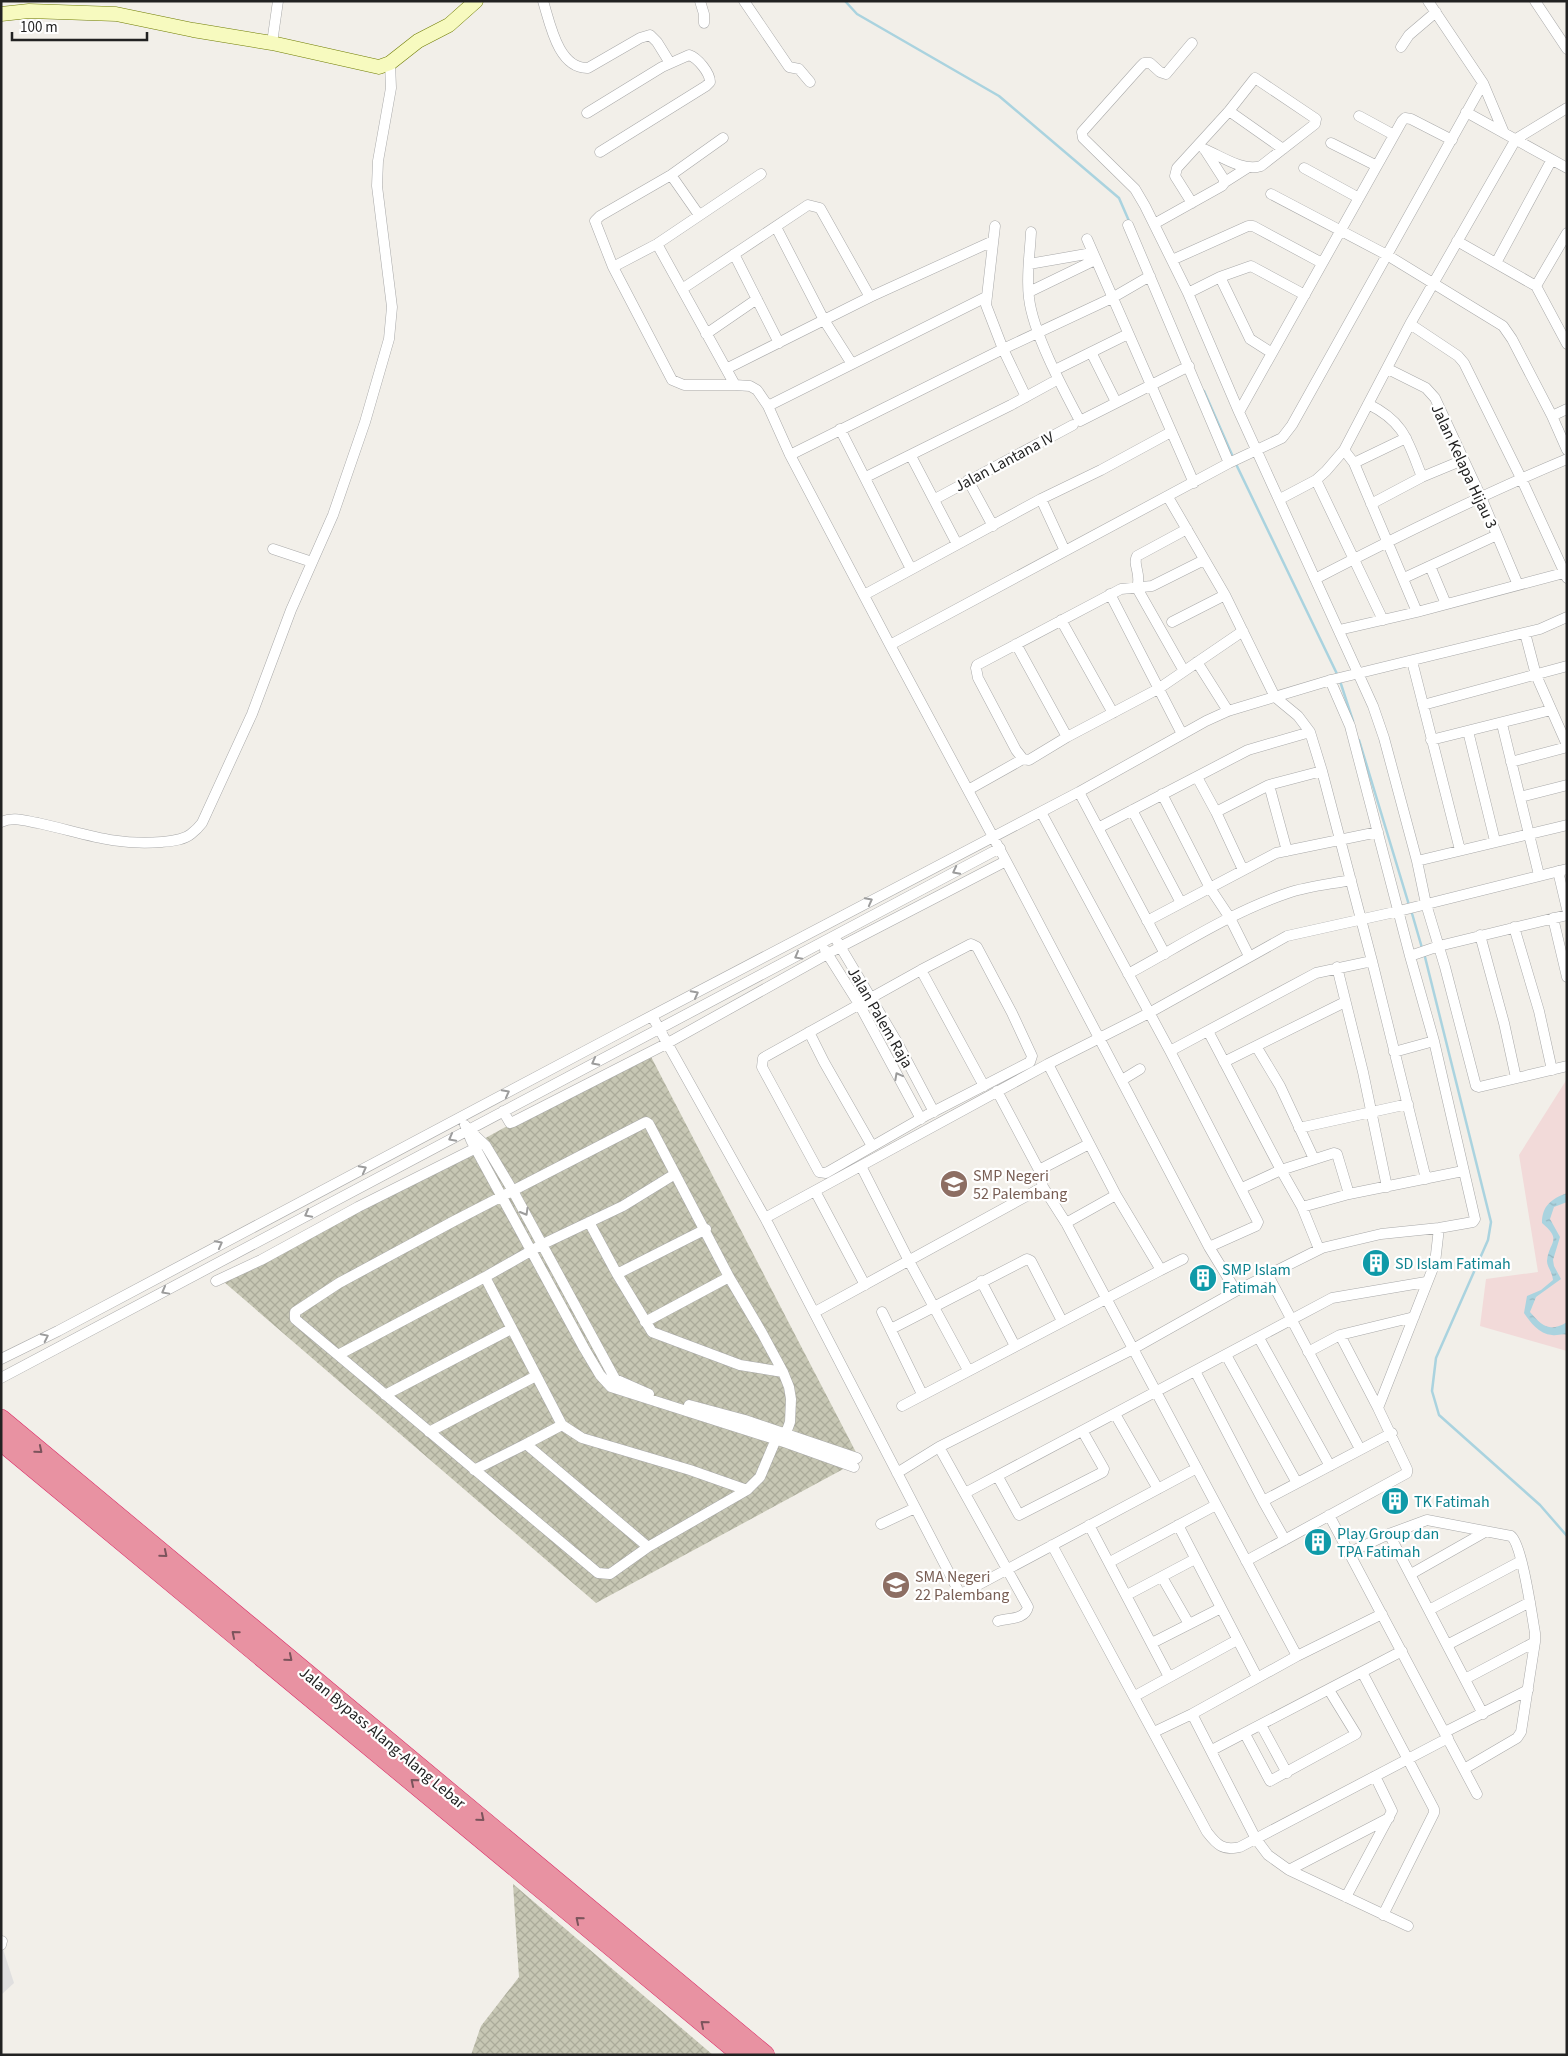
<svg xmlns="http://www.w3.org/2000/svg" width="1568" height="2056" viewBox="0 0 1568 2056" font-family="'Source Sans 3',sans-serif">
  <defs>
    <pattern id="construction-cross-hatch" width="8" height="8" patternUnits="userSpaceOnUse" patternTransform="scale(1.25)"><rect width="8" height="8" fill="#c7c7b4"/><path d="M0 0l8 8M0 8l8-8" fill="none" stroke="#abab9a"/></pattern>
    <pattern id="water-ripples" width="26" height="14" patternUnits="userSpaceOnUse" patternTransform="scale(1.25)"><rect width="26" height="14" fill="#aad3df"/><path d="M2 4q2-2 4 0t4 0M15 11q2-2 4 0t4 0" fill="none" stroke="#92b5bf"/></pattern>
  </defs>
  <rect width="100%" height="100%" fill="#f2efe9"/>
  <path fill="#e0dfdf" d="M 1,1943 L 14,1983 L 1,1995 Z"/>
  <path fill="#f2dad9" d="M 1567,1079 L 1567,1351 L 1480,1326 L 1486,1279 L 1538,1272 L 1519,1155 Z"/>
  <path fill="url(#construction-cross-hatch)" d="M 647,1049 L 860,1460 L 596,1603 L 224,1282 Z
    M 513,1884 L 713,2055 L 471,2055 L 481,2026 L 519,1977 Z"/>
  <path fill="url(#water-ripples)" d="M 1567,1193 L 1567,1202 L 1554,1207 L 1550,1219 L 1560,1237 L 1553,1260 L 1554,1266 L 1561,1279 L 1536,1297 L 1530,1312 C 1542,1326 1550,1333 1567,1322 L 1567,1335 C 1562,1333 1558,1336 1552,1335 C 1539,1334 1530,1322 1524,1313 L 1527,1296 L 1541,1290 L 1553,1280 C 1552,1271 1547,1267 1547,1261 C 1549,1241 1563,1241 1542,1223 C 1542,1206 1551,1199 1567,1193 Z"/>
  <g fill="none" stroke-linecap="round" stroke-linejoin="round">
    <path stroke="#aad3df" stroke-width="2.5" d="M 845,1 L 857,14 L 999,96 L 1119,198 L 1129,221
      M 1204,391 L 1233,457
      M 1235,462 L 1338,676
      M 1340,681 L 1353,721
      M 1359,740 L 1409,905
      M 1411,910 L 1422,948
      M 1424,953 L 1491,1222 L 1488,1240 L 1436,1358 L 1432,1391 L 1439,1415 L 1540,1505 L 1567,1536"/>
    <defs>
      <path id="street" d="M 543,1 C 550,23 558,69 588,68 L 640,38 L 650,35 L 657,42 L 670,63
        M 700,1 L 704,14 L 704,23
        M 744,1 L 789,67 L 799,69 L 810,82
        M 1428,1 L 1483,83 L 1504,133
        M 1535,1 L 1567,49
        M 272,43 L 278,1
        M 1192,43 L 1166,74 L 1160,72 L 1150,63 L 1144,63 L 1140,67 L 1082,132 L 1083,138 L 1135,189 L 1145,206 L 1188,293 L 1239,412 L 1373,706 L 1384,738 L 1417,861 L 1426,904 L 1445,967 L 1476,1086 L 1479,1087 L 1567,1066
        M 1401,47 L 1409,35 L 1436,12
        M 1229,111 L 1283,149
        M 1466,112 L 1567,168
        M 587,113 L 662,67 L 689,55 C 698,58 710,73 710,82 L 706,86 L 600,152
        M 1359,116 L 1394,135
        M 723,138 L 671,175 L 600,216 L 595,221 L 613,267 L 672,380 L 684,385 L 735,385
        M 1331,143 L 1377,166
        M 1304,168 L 1359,198
        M 671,175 L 699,215
        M 1225,182 L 1247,168
        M 1271,194 L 1387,255 L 1503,326 L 1512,339 L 1552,416 L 1567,450
        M 1192,203 L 1175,176 L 1177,168 L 1229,111 L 1255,78 L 1316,119 L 1315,124 L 1261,166 C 1243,172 1221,156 1204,149
        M 1154,224 L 1222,186 L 1225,182 L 1223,178 L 1205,150
        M 1128,225 L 1229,463
        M 995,226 L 986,305 L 1003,349 L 1026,397
        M 776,227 L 824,320 L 852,364
        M 1031,232 C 1030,254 1026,276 1029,298 C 1033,333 1063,389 1080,421 L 1189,366
        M 1087,239 L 1194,483
        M 1457,241 L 1536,286 L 1567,344
        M 657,244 L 735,385 L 750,386 L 757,390 L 768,406 L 790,455 L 890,645 L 1006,861 L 1209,1247 L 1236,1291
        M 734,254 L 779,343
        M 1172,260 L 1248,226 L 1253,226 L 1322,263
        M 1496,263 L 1551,161
        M 1029,264 L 1092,253
        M 613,267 L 657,244 L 761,174
        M 1220,277 L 1250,339 L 1272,353
        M 1536,286 L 1567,233
        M 682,289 L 808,205 L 820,208 L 870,297
        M 1029,292 L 1095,260
        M 1188,293 L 1220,277 L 1251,266 L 1305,295
        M 1410,324 L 1458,356 L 1464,363 L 1521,478 L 1567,578
        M 706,334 L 757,299
        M 1091,352 L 1116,402
        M 726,369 L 870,297 L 993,241
        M 1388,369 L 1426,388 L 1435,398 L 1481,497 L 1518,585
        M 1055,370 L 1128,334
        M 1368,404 C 1405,422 1408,442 1422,477
        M 768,406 L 986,297
        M 1239,412 L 1402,121 L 1405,118 L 1411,119 L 1452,140
        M 1552,416 L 1567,409
        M 840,429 L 911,569
        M 1344,450 L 1354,463 L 1417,612
        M 790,455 L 1003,349 L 1112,298 L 1150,276
        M 911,456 L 957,544
        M 1354,463 L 1406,438
        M 866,477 L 1011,405 L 1053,382
        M 968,480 L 993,526
        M 1316,480 L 1383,620
        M 1168,497 L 1225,595 L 1275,697 L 1298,716 L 1310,732 L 1322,771 L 1372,961 L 1426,1179
        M 935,499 L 1073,425
        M 1041,499 L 1065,551
        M 1280,499 L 1316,480 L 1326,471 L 1344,450 L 1410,324 L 1516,139 L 1567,108
        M 1371,504 L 1422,477 L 1463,460
        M 273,549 L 312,562
        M 1204,560 L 1152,586 L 1121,589 L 977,665 L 976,668 L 978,678 L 1016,750 L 1023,759 L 1029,760 L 1067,737 L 1158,689 L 1243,631
        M 1430,566 L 1446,604
        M 1404,578 L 1497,535
        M 1315,579 C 1398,536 1481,495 1567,459
        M 1110,594 L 1182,734
        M 864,595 L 1041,499 L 1101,470 L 1171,432
        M 1061,620 L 1113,713
        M 1172,622 L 1225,595
        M 1339,630 L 1417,612 L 1567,572
        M 1525,633 L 1536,675 L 1567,745
        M 1016,644 L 1067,737
        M 890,645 L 1229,463 L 1282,438 L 1292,425 L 1483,83
        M 1412,661 L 1460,850
        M 1197,662 L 1228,711
        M 1184,671 L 1137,588 C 1142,573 1132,565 1137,556 L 1187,529
        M 1423,705 L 1567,666
        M 1502,724 L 1539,875
        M 1468,731 L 1495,841
        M 1431,740 L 1551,710
        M 1511,762 L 1567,747
        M 1197,777 L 1216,812 L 1243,870
        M 1269,785 L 1287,851
        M 968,790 L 1023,759
        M 1079,792 L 1165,954
        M 1162,794 L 1210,888 L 1230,918 L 1249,956
        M 1520,797 L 1567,785
        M 1132,810 L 1181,903
        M 1041,812 L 1170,1051 L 1258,1222 L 1256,1226 L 1209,1247
        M 1216,812 L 1269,785 L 1322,771
        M 1,822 C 13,816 26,821 38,823 C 84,833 113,846 162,842 C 172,841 184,840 191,834 C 195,831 199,827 202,823 L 252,714 L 291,610 L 333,515 L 365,422 L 389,339 L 392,307 L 377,186 L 378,161 L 391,88 L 390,63
        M 1098,828 L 1248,750 L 1310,732
        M 1417,861 L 1567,825
        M 1558,871 L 1567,909
        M 1553,918 L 1567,977
        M 1147,921 L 1276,853 L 1378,832
        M 1514,927 L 1539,1011 L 1552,1070
        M 1480,935 L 1504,1023 L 1516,1078
        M 837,941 L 897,1042 L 934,1112
        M 971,944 L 977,947 L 1012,1013 L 1032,1056 L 1030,1062 L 927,1115 L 826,1173 L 819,1172 L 762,1067 L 763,1058 L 921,970 Z
        M 825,950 L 859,1004 L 921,1119
        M 1410,956 L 1439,946 L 1567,915
        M 1337,967 L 1363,1072 L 1387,1187
        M 921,970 L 984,1086
        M 1128,974 C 1180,946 1231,912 1288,893 C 1308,886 1331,884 1351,880
        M 652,1016 L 765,1218 L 959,1592 L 963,1593 L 1197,1468
        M 1208,1031 L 1281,1170 L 1302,1207 L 1319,1249
        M 809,1032 L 824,1062 L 872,1146
        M 1256,1046 L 1280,1086 L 1314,1159
        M 1170,1051 L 1316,973 L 1372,961
        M 1394,1052 L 1434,1041
        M 1224,1062 L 1345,1002
        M 1122,1080 L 1140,1069
        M 997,1091 L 1039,1170 L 1043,1187 L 1066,1223 L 1297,1656
        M 503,1111 L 510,1123 L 513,1122 L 666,1044 L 840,947 L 1006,861
        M 465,1125 L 471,1140 L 584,1348 L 600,1375 L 611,1387 L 787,1443 L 854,1467
        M 1299,1128 L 1408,1104
        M 468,1129 L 486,1146 L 513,1191 L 615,1379 L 649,1394
        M 861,1166 L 909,1261 L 968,1370
        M 1039,1170 L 1089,1144
        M 1242,1188 L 1281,1170 L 1334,1153 L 1337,1154 L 1349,1194
        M 815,1191 L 865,1285
        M 1302,1207 L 1349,1194 L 1463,1171
        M 765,1218 L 1048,1064 L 1149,1013 L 1287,936 L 1399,911 L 1567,869
        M 589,1222 L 617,1274 L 652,1332 L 740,1365 L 783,1372
        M 1066,1223 L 1116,1195
        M 1161,1270 L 1183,1259
        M 617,1274 L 706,1229
        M 1268,1275 L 1360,1449
        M 485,1277 L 543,1244 L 623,1206 L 675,1174
        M 216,1281 L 261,1260 L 358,1207 L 476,1148
        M 981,1281 L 1015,1346
        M 815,1312 L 1043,1187
        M 882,1312 L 922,1394
        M 645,1322 L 729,1277
        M 891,1329 L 1027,1259 L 1031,1261 L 1062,1321
        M 1340,1335 L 1378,1408
        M 1259,1338 L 1330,1466
        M 1308,1352 L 1340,1335 L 1414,1317
        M 338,1355 L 295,1319 L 295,1312 L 339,1283 L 454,1221 L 646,1122 L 649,1124 L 729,1277 L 762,1333 L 783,1372 L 789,1387 L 791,1399 L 790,1422 L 786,1433 L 776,1439 L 760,1477 L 747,1490 L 648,1547 L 610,1574 L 598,1573 L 338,1355 L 485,1277 L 562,1425 L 582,1438 L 690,1470 L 747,1490
        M 1226,1355 L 1297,1483
        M 1,1359 L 58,1331 L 621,1032 L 1079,792 L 1206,721 L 1228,711 L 1331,680 L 1540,629 L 1567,617
        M 1195,1371 L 1263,1501 L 1285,1540
        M 1,1378 L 1000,848
        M 385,1395 L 511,1329
        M 689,1405 L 745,1420 L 857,1458
        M 902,1406 L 1161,1270 L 1116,1195 L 1048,1064
        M 1115,1414 L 1158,1489
        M 429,1432 L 536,1376
        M 526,1444 L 562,1425
        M 939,1447 L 1028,1607 C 1025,1620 1008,1618 998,1621
        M 474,1470 L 526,1444 L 648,1547
        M 897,1473 L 939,1447 L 1133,1349 L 1236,1291 L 1322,1248 L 1381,1234 L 1439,1228 L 1473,1222 L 1475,1219 L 1434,1041 L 1410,956 L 1350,726 L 1330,680
        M 998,1477 L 1019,1515 L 1103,1472 L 1104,1469 L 1083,1432
        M 965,1493 L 1332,1298 L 1426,1282
        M 1263,1501 L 1392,1433
        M 1329,1515 L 1477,1794
        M 881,1524 L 915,1508
        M 1089,1525 L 1169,1677
        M 1178,1525 L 1257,1677
        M 1389,1534 L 1483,1714
        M 1052,1545 L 1207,1832 C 1217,1845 1223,1851 1240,1847 L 1448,1738
        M 1348,1553 L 1389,1534 L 1427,1520 L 1511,1536 C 1522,1544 1532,1616 1535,1633 L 1535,1642 L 1521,1732 L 1517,1738 L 1464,1769
        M 1246,1561 L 1407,1473 L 1407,1469 L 1378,1408 L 1435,1263 L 1439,1228
        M 1110,1562 L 1216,1505
        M 1411,1574 L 1485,1532
        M 1162,1577 L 1189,1624
        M 1127,1595 L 1195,1559
        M 1429,1610 L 1521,1561
        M 1152,1643 L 1221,1608
        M 1447,1645 L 1530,1602
        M 1362,1672 L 1434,1809 L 1434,1813 L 1383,1915
        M 1465,1679 L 1535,1642
        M 1135,1696 L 1237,1640
        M 1192,1714 L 1256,1839 L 1268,1855 L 1289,1870 L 1408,1926
        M 1261,1725 L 1287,1773
        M 1154,1732 L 1192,1714 L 1297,1656 L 1382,1614
        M 1445,1732 L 1528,1690
        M 1245,1734 L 1270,1781 L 1356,1734 L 1329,1690
        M 1212,1750 L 1402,1651
        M 1289,1870 L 1389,1818
        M 1346,1897 L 1392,1811 L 1375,1776
        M 1,1945 L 2,1941"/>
      <path id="secondary" d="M 1,14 L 29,11 L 116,14 L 193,30 L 272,43 L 379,67 L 390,63 L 418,41 L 449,25 L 476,1"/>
      <path id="highway" d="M 1,1419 L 765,2055
        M 1,1441 L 742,2055"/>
    </defs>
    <use href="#street" stroke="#a9a9a9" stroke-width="11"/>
    <use href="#secondary" stroke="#707d05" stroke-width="15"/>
    <use href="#highway" stroke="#dc2a67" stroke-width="20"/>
    <use href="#street" stroke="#fff" stroke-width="10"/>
    <use href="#secondary" stroke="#f7fabf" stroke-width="14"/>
    <use href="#highway" stroke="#e892a2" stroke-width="19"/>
  </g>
  <defs><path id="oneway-chevron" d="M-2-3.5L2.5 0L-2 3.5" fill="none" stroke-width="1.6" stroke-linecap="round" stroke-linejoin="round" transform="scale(1.25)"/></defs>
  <g stroke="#9c9c9c">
    <use href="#oneway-chevron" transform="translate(956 871) rotate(153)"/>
    <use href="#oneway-chevron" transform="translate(869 901) rotate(-28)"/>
    <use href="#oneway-chevron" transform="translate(798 956) rotate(151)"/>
    <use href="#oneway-chevron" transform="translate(695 994) rotate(-28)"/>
    <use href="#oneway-chevron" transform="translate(595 1062) rotate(152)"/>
    <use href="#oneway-chevron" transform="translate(898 1076) rotate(-118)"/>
    <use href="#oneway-chevron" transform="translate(506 1093) rotate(-28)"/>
    <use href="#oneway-chevron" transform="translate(452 1138) rotate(152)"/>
    <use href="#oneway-chevron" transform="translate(363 1169) rotate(-28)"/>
    <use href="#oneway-chevron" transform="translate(525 1212) rotate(60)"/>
    <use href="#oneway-chevron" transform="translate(308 1214) rotate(152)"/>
    <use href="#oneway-chevron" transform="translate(219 1244) rotate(-28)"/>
    <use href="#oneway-chevron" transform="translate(165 1291) rotate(151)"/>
    <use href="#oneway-chevron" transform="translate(45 1337) rotate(-26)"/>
  </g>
  <g stroke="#7b545c">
    <use href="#oneway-chevron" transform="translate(39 1450) rotate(40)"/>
    <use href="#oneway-chevron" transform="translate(164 1554) rotate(40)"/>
    <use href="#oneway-chevron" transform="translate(235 1634) rotate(-140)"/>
    <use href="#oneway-chevron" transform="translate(289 1658) rotate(40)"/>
    <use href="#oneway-chevron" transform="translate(414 1782) rotate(-140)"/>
    <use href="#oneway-chevron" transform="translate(481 1818) rotate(40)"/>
    <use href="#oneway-chevron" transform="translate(579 1920) rotate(-140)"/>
    <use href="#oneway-chevron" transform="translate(704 2024) rotate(-140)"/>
  </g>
  <defs>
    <symbol id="school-disc" viewBox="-11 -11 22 22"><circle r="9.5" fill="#8d6e63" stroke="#fff"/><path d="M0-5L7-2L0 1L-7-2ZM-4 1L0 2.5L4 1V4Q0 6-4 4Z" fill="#fff"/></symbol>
    <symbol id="building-disc" viewBox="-11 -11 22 22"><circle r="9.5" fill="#0f9aa8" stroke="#fff"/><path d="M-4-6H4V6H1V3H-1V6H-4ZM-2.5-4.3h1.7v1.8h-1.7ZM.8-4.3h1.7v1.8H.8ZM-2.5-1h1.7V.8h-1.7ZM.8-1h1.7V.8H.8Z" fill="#fff"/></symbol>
  </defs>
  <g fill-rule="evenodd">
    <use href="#school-disc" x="938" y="1168" width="32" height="32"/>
    <use href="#building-disc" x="1360" y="1247" width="32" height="32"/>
    <use href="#building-disc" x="1187" y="1262" width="32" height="32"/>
    <use href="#building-disc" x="1379" y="1485" width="32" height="32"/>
    <use href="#building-disc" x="1302" y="1526" width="32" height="32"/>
    <use href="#school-disc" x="880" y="1569" width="32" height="32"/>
  </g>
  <g text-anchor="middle" stroke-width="4.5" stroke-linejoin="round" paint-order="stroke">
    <g font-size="16" fill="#222" stroke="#fff">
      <text transform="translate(1004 461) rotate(-28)" y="6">Jalan Lantana IV</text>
      <text transform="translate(1465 466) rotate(65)" y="6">Jalan Kelapa Hijau 3</text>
      <text transform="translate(881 1017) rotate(60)" y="6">Jalan Palem Raja</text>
      <text transform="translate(383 1737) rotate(40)" y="6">Jalan Bypass Alang-Alang Lebar</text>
    </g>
    <g font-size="16" fill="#785e54" stroke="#fff" text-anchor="start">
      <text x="973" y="1181">SMP Negeri<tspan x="973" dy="18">52 Palembang</tspan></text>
      <text x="915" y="1582">SMA Negeri<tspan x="915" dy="18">22 Palembang</tspan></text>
    </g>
    <g font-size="16" fill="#0d838f" stroke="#fff" text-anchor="start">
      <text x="1395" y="1269">SD Islam Fatimah</text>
      <text x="1222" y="1275">SMP Islam<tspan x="1222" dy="18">Fatimah</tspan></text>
      <text x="1414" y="1507">TK Fatimah</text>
      <text x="1337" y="1539">Play Group dan<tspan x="1337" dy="18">TPA Fatimah</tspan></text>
    </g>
  </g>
  <rect width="1568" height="2056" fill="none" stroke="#222222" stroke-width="5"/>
  <path d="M12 32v8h135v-8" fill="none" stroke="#222222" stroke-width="2.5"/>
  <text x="20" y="32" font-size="15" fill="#222222" stroke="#ffffff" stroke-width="4" paint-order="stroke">100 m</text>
</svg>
